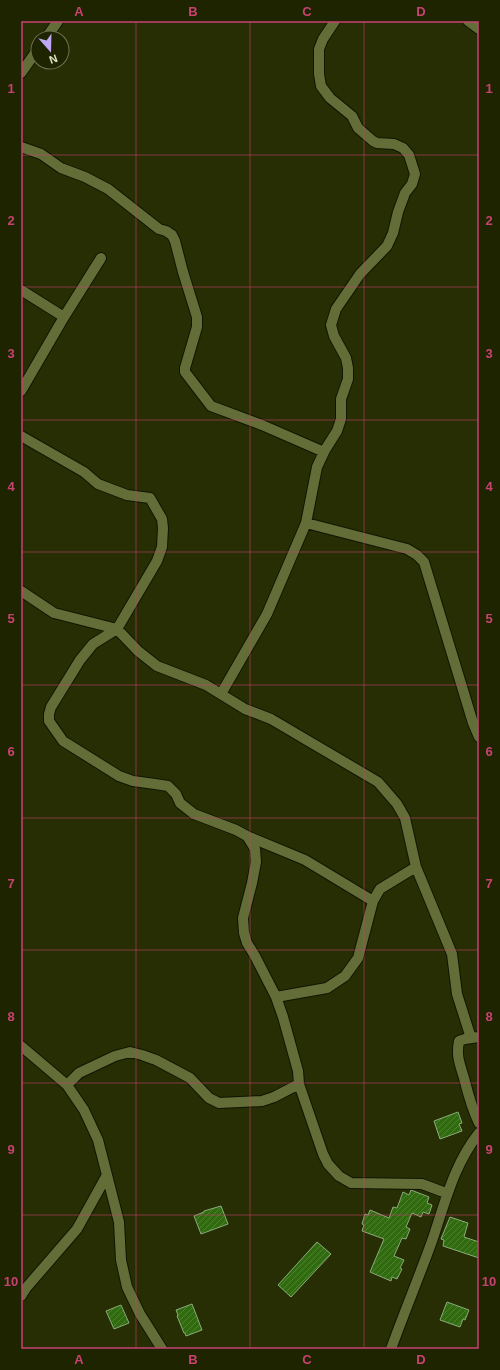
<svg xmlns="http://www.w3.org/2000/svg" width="500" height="1370" viewBox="0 0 500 1370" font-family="Helvetica,sans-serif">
  <defs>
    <pattern id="building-hatch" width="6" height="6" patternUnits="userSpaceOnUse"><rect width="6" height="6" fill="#316b0f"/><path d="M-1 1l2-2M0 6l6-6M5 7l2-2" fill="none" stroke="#4e8030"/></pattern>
  </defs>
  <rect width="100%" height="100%" fill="#282e04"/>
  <path fill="url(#building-hatch)" stroke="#89ab7c" d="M 458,1112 L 462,1123 L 459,1124 L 462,1131 L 440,1139 L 434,1121 Z
    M 411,1190 L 429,1197 L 427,1203 L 432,1205 L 429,1214 L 423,1212 L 421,1217 L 412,1213 L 406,1227 L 410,1229 L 406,1239 L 402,1238 L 394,1256 L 404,1260 L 400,1268 L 402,1269 L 397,1279 L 392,1277 L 391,1281 L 370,1272 L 384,1239 L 362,1231 L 364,1225 L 362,1224 L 365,1214 L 368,1215 L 370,1210 L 389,1218 L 393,1207 L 397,1208 L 403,1192 L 409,1195 Z
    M 221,1206 L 228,1224 L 201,1234 L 194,1216 L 204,1212 L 204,1211 Z
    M 450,1217 L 468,1223 L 464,1237 L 479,1242 L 479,1258 L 443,1246 L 444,1240 L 441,1239 Z
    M 317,1242 L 331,1254 L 291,1297 L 278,1285 Z
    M 447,1302 L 469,1310 L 465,1320 L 463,1319 L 460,1327 L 440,1320 Z
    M 192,1304 L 202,1330 L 186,1336 L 185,1333 L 184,1333 L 177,1316 L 178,1315 L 176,1310 Z
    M 121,1305 L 129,1323 L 114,1329 L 106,1311 Z"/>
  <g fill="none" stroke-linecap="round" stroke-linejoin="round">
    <defs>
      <path id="minor" d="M 468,21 L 479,29
        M 46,38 L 58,21
        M 21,73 L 38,49
        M 21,147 L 41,154 L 61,168 L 85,177 L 108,189 L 159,229 L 166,231 L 172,235 L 175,241 L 183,272 L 197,317 L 197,327 L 185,368 L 185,372 L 211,406 L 262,425 L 324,452
        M 21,290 L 64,317
        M 21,391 L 64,317 L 101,258
        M 21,436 L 84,472 L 98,484 L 127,495 L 150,498 L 162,519 L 163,528 L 162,547 L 157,561 L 117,629 L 138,651 L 157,666 L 206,685 L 245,709 L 271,719 L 378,782 L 397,804 L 405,818 L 416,867 L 452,954 L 457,994 L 471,1038
        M 306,523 L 407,549 L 417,555 L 424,562 L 473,723 L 479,737
        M 21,591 L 54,613 L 117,629 L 93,644 L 80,660 L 51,707 L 49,714 L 49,721 L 63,741 L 119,776 L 133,781 L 155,784 L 168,786 L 176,794 L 180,803 L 194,814 L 236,830 L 247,836 L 255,849 L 256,862 L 252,883 L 243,918 L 244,933 L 247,943 L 255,956 L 276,997 L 283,1017 L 298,1071 L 299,1084 L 323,1154 L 328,1164 L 339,1176 L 351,1183 L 422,1184 L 446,1193
        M 221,694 L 267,614 L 306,523 L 317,467 L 325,450 L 337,431 L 341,419 L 341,399 L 348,379 L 348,368 L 346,358 L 334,336 L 331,325 L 336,309 L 360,274 L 387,246 L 393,233 L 398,212 L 405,193 L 412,184 L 415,174 L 409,155 L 403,148 L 394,144 L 377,143 L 373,141 L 358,128 L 352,116 L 330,98 L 321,86 L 319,74 L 319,49 L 323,39 L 335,21
        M 247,836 L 305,860 L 373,901
        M 276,997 L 327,988 L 345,976 L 358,958 L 373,901 L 380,889 L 416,867
        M 479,1037 L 465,1039 L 459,1041 C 456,1057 460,1064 464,1078 C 468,1094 472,1109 479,1123
        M 21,1046 L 67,1085 L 84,1110 L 98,1140 L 119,1222 L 121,1260 L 127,1287 L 140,1314 L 162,1349
        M 67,1085 L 79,1073 L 115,1056 L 130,1052 L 142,1055 L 156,1060 L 190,1078 L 209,1098 L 219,1103 L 262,1101 L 274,1097 L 299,1084
        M 21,1296 L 26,1288 L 77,1229 L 107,1175
        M 391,1349 C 404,1313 419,1277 432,1241 C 445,1203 454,1164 479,1133"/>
    </defs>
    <use href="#minor" stroke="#121500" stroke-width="12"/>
    <use href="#minor" stroke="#636d37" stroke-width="10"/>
  </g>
  <path fill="none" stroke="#c84171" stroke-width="1" stroke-opacity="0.55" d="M 136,21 L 136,1349M 250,21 L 250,1349M 364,21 L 364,1349M 21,155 L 479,155M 21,287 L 479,287M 21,420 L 479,420M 21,552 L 479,552M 21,685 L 479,685M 21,818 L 479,818M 21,950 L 479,950M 21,1083 L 479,1083M 21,1215 L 479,1215"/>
  <rect width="500" height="1370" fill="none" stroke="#1f2400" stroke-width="44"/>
  <g transform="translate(50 50) rotate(160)"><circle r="19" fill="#1f2400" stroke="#6b7150"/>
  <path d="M0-3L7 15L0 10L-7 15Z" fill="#bfa9f4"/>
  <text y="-6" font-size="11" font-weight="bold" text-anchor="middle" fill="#dee5c8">N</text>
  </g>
  <rect x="22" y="22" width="456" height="1326" fill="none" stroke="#c84171" stroke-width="1.5"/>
  <g font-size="13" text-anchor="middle" font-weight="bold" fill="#c84171">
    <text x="79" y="16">A</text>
    <text x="193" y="16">B</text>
    <text x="307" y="16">C</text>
    <text x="421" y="16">D</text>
    <text x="11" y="93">1</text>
    <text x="489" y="93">1</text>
    <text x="11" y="225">2</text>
    <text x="489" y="225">2</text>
    <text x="11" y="358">3</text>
    <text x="489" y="358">3</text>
    <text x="11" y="491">4</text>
    <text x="489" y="491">4</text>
    <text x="11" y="623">5</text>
    <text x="489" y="623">5</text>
    <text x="11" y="756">6</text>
    <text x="489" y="756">6</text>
    <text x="11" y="888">7</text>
    <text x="489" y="888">7</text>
    <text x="11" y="1021">8</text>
    <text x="489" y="1021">8</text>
    <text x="11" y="1154">9</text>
    <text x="489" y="1154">9</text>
    <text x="11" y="1286">10</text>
    <text x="489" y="1286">10</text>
    <text x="79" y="1364">A</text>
    <text x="193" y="1364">B</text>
    <text x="307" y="1364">C</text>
    <text x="421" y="1364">D</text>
  </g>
</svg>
